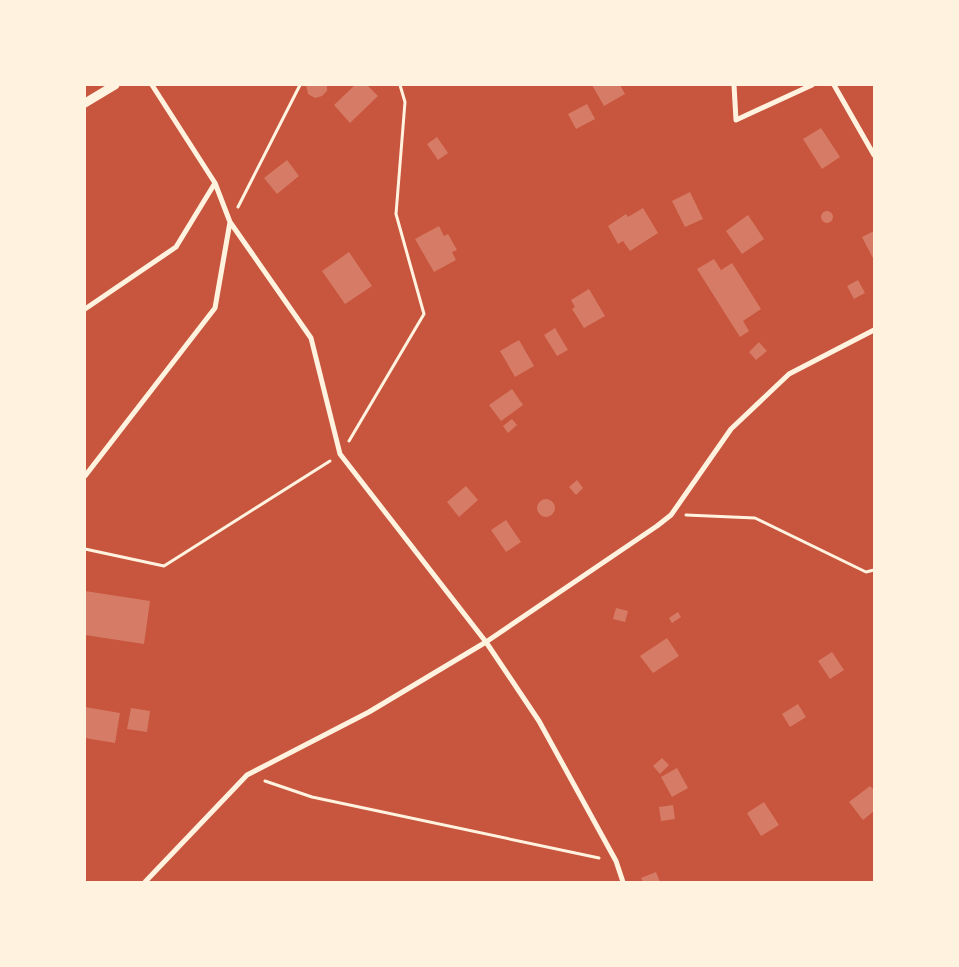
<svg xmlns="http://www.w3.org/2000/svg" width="959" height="967" viewBox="0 0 959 967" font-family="Rubik,sans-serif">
  <rect width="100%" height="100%" fill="#c8553d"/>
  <path fill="#d67c66" d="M 306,85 L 327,85 L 327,91 L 322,96 L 315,98 L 308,94 Z
    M 355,85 L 367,85 L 378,96 L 350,123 L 334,105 Z
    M 592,85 L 620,85 L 625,94 L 604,106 Z
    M 587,104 L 595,119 L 576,129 L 568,114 Z
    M 821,128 L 840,157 L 822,169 L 803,139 Z
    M 437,137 L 448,153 L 438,160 L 427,144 Z
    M 287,160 L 299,176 L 277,194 L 264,178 Z
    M 690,192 L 703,219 L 685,227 L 672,201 Z
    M 643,208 L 658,233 L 630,251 L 623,241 L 618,244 L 608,226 L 626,214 L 628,217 Z
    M821 217a6 6 0 1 1 12 0a6 6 0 1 1-12 0Z
    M 748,215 L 764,239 L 742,254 L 726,231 Z
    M 439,226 L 444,236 L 448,234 L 457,250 L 452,252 L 456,260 L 434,272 L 415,239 Z
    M 874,231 L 874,260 L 862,237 Z
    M 349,252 L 372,286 L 345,304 L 322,271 Z
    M 714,259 L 721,270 L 732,263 L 761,309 L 743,321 L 749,331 L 740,337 L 697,269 Z
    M 858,280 L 865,293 L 854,299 L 847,286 Z
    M 589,289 L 605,316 L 584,328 L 572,309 L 575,307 L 571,300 Z
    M 555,328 L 568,350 L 557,356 L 544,335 Z
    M 519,340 L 534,366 L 515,377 L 500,351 Z
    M 759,342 L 767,351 L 756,360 L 749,352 Z
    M 512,389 L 523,405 L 501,421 L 489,405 Z
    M 512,419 L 517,425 L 508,433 L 503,426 Z
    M 577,480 L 583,488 L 576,495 L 569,487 Z
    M 466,486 L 478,500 L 459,517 L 447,502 Z
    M537 508a9 9 0 1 1 18 0a9 9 0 1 1-18 0Z
    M 506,520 L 521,542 L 506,552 L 491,530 Z
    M 85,591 L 150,601 L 144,644 L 85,635 Z
    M 616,608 L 628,611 L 625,622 L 613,619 Z
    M 678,612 L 681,617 L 672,623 L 669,618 Z
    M 667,638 L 679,656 L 653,673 L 640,656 Z
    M 832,652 L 844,670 L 830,679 L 818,661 Z
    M 798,704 L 806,717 L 790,727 L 782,714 Z
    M 85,707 L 120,713 L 115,743 L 85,738 Z
    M 131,708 L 150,711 L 147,732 L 127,729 Z
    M 662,758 L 669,765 L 660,774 L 653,766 Z
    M 677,768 L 688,788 L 672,797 L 661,777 Z
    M 870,786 L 874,790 L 874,811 L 863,820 L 849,802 Z
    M 764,802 L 779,825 L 761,836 L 747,813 Z
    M 673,805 L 675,819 L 661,821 L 659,807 Z
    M 656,872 L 660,882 L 643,882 L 641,878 Z"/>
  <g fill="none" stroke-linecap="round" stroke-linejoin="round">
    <path stroke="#fff3e0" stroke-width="3" d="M 238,207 L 300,85
      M 349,441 L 424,314 L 396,214 L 405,102 L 400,85
      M 686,515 L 755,518 L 866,572 L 874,570
      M 85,549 L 164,566 L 330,461
      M 265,781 L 312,797 L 599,858"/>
    <path stroke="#fff3e0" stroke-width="5" d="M 152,85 L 215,183 L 230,222 L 311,338 L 340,454 L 486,642 L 539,721 L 616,861 L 623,882
      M 734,85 L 736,120 L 812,85
      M 834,85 L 874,155
      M 85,309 L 176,247 L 215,183
      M 85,476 L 215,308 L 230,222
      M 145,882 L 247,775 L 369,712 L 486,642 L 657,526 L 671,515 L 731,429 L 789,374 L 874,330"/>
    <path stroke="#fff3e0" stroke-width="9" d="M 85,103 L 115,85"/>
  </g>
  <rect width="959" height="967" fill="none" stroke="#fff3e0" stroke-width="172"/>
</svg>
